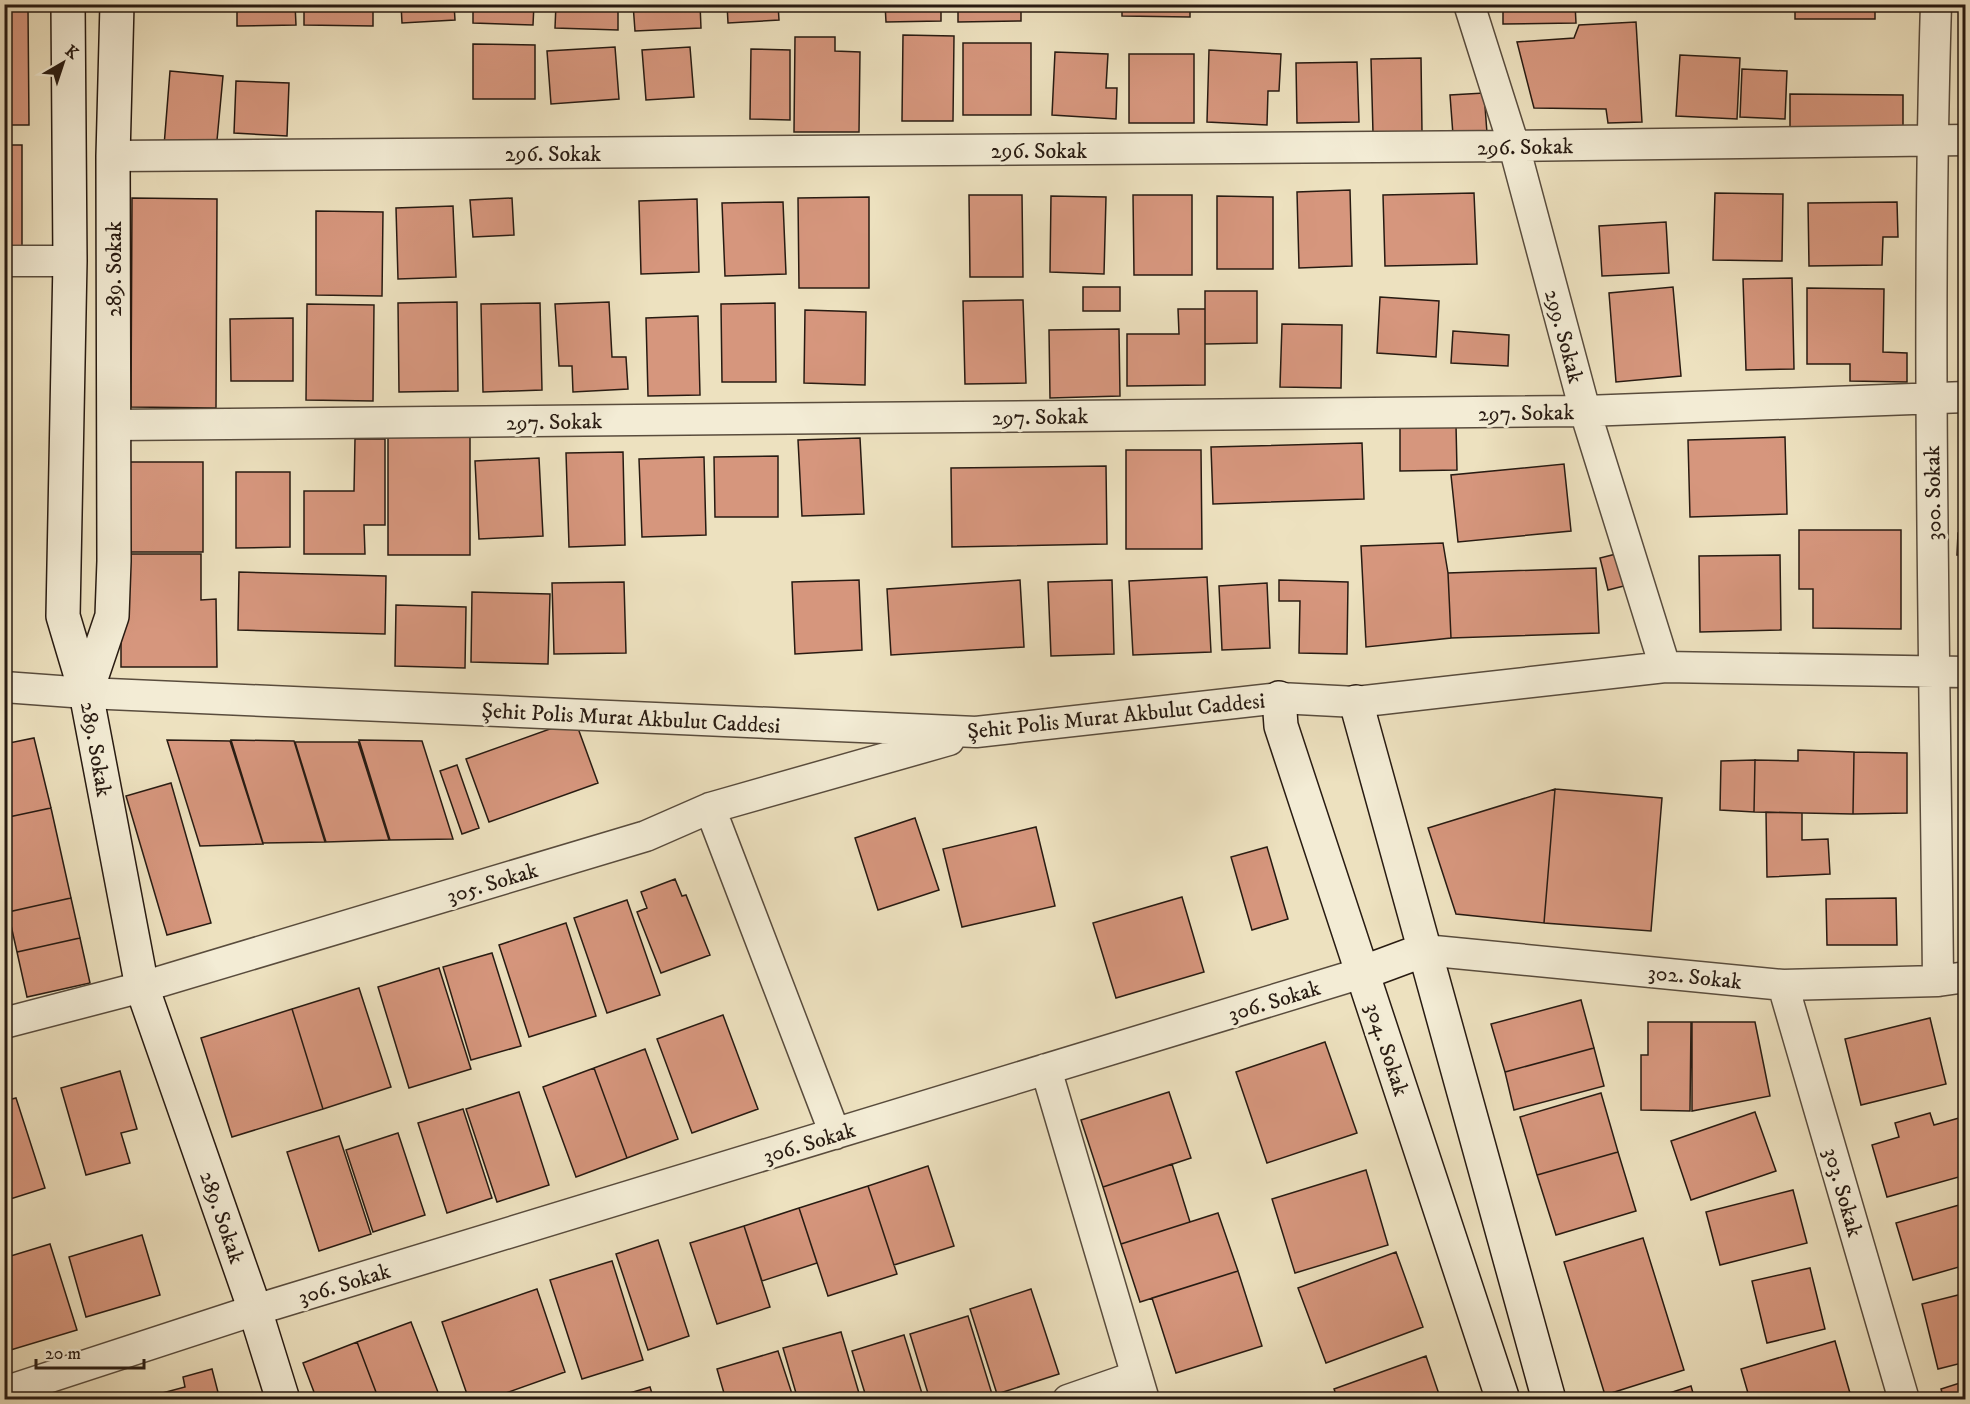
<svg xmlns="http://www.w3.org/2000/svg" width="1970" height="1404" viewBox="0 0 1970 1404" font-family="'IM FELL DW Pica',serif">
  <rect width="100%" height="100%" fill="#ede1bf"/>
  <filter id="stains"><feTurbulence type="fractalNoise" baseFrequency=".00333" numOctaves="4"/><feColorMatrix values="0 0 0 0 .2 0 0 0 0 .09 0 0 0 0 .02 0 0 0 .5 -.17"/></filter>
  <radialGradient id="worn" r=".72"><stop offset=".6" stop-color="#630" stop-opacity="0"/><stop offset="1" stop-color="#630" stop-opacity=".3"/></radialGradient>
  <path fill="#d6967d" stroke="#281b12" stroke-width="1.5" d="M 237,4 L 295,4 L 296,25 L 237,26 Z
    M 304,4 L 373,4 L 373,26 L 304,25 Z
    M 401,4 L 454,4 L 455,20 L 402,23 Z
    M 473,4 L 534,4 L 533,25 L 473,23 Z
    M 556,4 L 618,4 L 618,30 L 555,28 Z
    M 633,4 L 700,4 L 701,28 L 635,31 Z
    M 727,4 L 778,4 L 779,20 L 728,23 Z
    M 885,4 L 941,4 L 941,21 L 886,22 Z
    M 958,4 L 1021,4 L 1021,21 L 958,22 Z
    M 1122,4 L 1190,4 L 1190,17 L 1122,16 Z
    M 1503,4 L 1575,4 L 1576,23 L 1503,24 Z
    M 1795,4 L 1875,4 L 1875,19 L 1795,19 Z
    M 4,9 L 28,9 L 29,125 L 4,125 Z
    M 1636,22 L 1642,122 L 1608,123 L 1606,109 L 1534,108 L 1517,42 L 1574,38 L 1579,25 Z
    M 903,35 L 954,36 L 953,121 L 902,121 Z
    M 795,37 L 835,37 L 835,51 L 860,52 L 859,132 L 794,132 Z
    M 963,43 L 1031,43 L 1031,115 L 963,115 Z
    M 473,44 L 535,45 L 535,99 L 473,99 Z
    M 615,47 L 619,99 L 551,104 L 547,51 Z
    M 690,47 L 694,97 L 646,100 L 642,50 Z
    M 751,49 L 790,50 L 790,120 L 750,119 Z
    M 1209,50 L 1281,54 L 1279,91 L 1268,91 L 1267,125 L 1207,122 Z
    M 1055,52 L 1108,54 L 1106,88 L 1117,88 L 1116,119 L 1052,115 Z
    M 1129,54 L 1194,54 L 1194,123 L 1129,123 Z
    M 1680,55 L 1740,58 L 1737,119 L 1676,116 Z
    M 1421,58 L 1422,132 L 1373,133 L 1371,59 Z
    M 1357,62 L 1359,122 L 1297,123 L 1296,63 Z
    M 1742,69 L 1787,71 L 1785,119 L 1740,117 Z
    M 170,71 L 223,76 L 216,151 L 164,146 Z
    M 236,81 L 289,83 L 287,136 L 234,133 Z
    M 1484,93 L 1487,133 L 1453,135 L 1450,95 Z
    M 1790,94 L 1903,95 L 1903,129 L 1790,128 Z
    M 4,145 L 22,145 L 22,252 L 4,251 Z
    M 1350,190 L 1352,266 L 1299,268 L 1297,192 Z
    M 1474,193 L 1477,264 L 1385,266 L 1383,195 Z
    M 1715,193 L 1783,194 L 1782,261 L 1713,260 Z
    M 969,195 L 1022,195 L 1023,277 L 970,277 Z
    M 1133,195 L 1192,195 L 1192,275 L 1134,275 Z
    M 1051,196 L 1106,197 L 1104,274 L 1050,272 Z
    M 1217,196 L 1273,197 L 1273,269 L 1217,269 Z
    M 869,197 L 869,288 L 799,288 L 798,198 Z
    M 132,198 L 217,199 L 216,408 L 131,407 Z
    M 512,198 L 514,235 L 473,237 L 470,200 Z
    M 697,199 L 699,272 L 641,274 L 639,201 Z
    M 783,202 L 786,274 L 725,276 L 722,203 Z
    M 1897,202 L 1898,237 L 1883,237 L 1882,265 L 1809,266 L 1808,203 Z
    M 453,206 L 456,277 L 398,279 L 396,208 Z
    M 316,211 L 383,212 L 382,296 L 316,295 Z
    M 1666,222 L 1669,273 L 1602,276 L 1599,226 Z
    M 1792,278 L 1794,369 L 1746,370 L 1743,279 Z
    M 1083,287 L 1120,287 L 1120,311 L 1083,311 Z
    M 1673,287 L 1681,376 L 1616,382 L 1609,293 Z
    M 1807,288 L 1884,289 L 1883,352 L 1907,353 L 1907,382 L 1850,381 L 1850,364 L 1807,364 Z
    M 1205,291 L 1257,291 L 1257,343 L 1205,344 Z
    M 1380,297 L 1439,301 L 1436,357 L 1377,353 Z
    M 1023,300 L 1026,383 L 965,384 L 963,301 Z
    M 457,302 L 458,391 L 399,392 L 398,303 Z
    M 609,302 L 612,357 L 626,357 L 628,389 L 573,392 L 572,366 L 559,366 L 555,304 Z
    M 540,303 L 542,390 L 483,392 L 481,304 Z
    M 775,303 L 776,382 L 722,382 L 721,304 Z
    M 307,304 L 374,305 L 373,401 L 306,400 Z
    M 1178,309 L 1205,309 L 1205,385 L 1127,386 L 1127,334 L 1179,334 Z
    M 805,310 L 866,312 L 865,385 L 804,383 Z
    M 698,316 L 700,395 L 648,396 L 646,318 Z
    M 293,318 L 293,381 L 231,381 L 230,319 Z
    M 1282,324 L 1342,325 L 1341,388 L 1280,387 Z
    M 1119,329 L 1120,396 L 1050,398 L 1049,330 Z
    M 1453,331 L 1509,335 L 1508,366 L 1451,363 Z
    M 1456,425 L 1457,470 L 1400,471 L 1400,426 Z
    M 388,434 L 470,435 L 470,555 L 388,555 Z
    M 1785,437 L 1787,514 L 1690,517 L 1688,440 Z
    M 860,438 L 864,514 L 802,516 L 798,440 Z
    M 355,439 L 385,439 L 385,525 L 364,525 L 365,554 L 304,554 L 304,491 L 354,491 Z
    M 1362,443 L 1364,499 L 1213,504 L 1211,447 Z
    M 1126,450 L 1201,450 L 1202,549 L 1126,549 Z
    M 623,452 L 625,545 L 569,547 L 566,453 Z
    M 778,456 L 778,517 L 715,517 L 714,457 Z
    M 704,457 L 706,535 L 642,537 L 639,459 Z
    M 539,458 L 543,536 L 479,539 L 475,461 Z
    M 122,462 L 203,462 L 203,552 L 123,552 Z
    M 1564,464 L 1571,531 L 1458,542 L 1451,475 Z
    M 1106,466 L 1107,544 L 952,547 L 951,468 Z
    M 236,472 L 290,472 L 290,547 L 236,548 Z
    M 1799,530 L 1901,530 L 1901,629 L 1813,628 L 1813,589 L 1799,589 Z
    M 1958,533 L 1966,533 L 1966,555 L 1957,555 Z
    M 1443,543 L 1448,573 L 1451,638 L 1366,647 L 1361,546 Z
    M 121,554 L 201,554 L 201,600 L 216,599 L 217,667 L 121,667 Z
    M 1616,554 L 1624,586 L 1608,590 L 1600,558 Z
    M 1780,555 L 1781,630 L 1700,632 L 1699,556 Z
    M 1596,568 L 1599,633 L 1451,638 L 1448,573 Z
    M 239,572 L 386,576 L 385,634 L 238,630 Z
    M 1207,577 L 1211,652 L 1133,655 L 1129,581 Z
    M 859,580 L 862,650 L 795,654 L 792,582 Z
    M 1020,580 L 1024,647 L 891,655 L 887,589 Z
    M 1112,580 L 1114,654 L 1051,656 L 1048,582 Z
    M 1279,580 L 1348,582 L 1347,654 L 1299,653 L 1300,601 L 1279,601 Z
    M 624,582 L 626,653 L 554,654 L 552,583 Z
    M 1267,583 L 1270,648 L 1222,650 L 1219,586 Z
    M 472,592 L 550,594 L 548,664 L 471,662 Z
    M 396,605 L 466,607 L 465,668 L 395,666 Z
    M 1966,698 L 1966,725 L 1961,725 L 1960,699 Z
    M 575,720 L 598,783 L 489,822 L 466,759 Z
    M 34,738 L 51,808 L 4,818 L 4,744 Z
    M 167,740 L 230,741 L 263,844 L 200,846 Z
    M 231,740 L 294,741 L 325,842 L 263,843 Z
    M 359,740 L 422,741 L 453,839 L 390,840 Z
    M 295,742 L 358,742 L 389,840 L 326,842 Z
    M 1798,750 L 1854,752 L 1853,814 L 1754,812 L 1755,760 L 1798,761 Z
    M 1854,752 L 1907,753 L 1907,813 L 1853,814 Z
    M 1755,760 L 1754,812 L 1720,810 L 1721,761 Z
    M 457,765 L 479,828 L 462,834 L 440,771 Z
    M 171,783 L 211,923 L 167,935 L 126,796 Z
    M 1555,789 L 1544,923 L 1456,914 L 1428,828 Z
    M 1555,789 L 1662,798 L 1651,931 L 1544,923 Z
    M 51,808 L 71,898 L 8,912 L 4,897 L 4,818 Z
    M 1766,812 L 1802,813 L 1802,840 L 1828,839 L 1830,874 L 1767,877 Z
    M 915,818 L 939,890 L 878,910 L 855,838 Z
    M 1036,827 L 1055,906 L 962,927 L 943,849 Z
    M 1267,847 L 1288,919 L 1252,930 L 1231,857 Z
    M 675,879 L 682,896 L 686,895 L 710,955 L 661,973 L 637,912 L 647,908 L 641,892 Z
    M 1182,897 L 1204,972 L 1116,998 L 1093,923 Z
    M 71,898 L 80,938 L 17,952 L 8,912 Z
    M 1896,898 L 1897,945 L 1827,945 L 1826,899 Z
    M 627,900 L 660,995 L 607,1013 L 574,918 Z
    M 566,923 L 596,1016 L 529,1037 L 499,945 Z
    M 80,938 L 90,983 L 27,997 L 17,952 Z
    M 492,953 L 521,1046 L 471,1060 L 443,967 Z
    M 439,968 L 471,1069 L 409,1088 L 378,987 Z
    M 359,988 L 391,1087 L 323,1109 L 292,1009 Z
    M 1581,1000 L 1594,1048 L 1505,1072 L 1491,1024 Z
    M 292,1009 L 323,1109 L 232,1137 L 201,1038 Z
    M 723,1015 L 758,1109 L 692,1133 L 657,1039 Z
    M 1930,1018 L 1946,1084 L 1861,1105 L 1845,1039 Z
    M 1648,1022 L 1691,1022 L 1690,1111 L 1641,1110 L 1641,1055 L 1648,1055 Z
    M 1692,1022 L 1755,1022 L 1770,1096 L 1692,1111 Z
    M 1325,1042 L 1357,1133 L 1267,1163 L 1236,1072 Z
    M 1594,1048 L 1604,1086 L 1514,1110 L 1505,1072 Z
    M 645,1049 L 678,1139 L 627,1158 L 594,1068 Z
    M 594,1068 L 627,1158 L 576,1177 L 543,1087 Z
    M 120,1071 L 137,1129 L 121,1133 L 130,1163 L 86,1175 L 61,1088 Z
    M 519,1092 L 549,1185 L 497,1202 L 466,1109 Z
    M 1169,1092 L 1191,1158 L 1103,1187 L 1081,1120 Z
    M 1601,1093 L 1618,1152 L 1537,1175 L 1520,1117 Z
    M 16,1098 L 45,1188 L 4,1201 L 4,1101 Z
    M 463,1109 L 492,1198 L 447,1213 L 418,1123 Z
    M 1755,1112 L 1776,1171 L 1691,1200 L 1671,1141 Z
    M 1930,1113 L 1934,1125 L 1966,1116 L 1966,1175 L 1887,1197 L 1872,1145 L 1899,1137 L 1895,1123 Z
    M 398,1133 L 425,1215 L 373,1232 L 346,1150 Z
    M 339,1136 L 371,1234 L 319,1251 L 287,1152 Z
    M 1618,1152 L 1636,1211 L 1556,1235 L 1537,1175 Z
    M 1172,1164 L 1190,1222 L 1121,1244 L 1103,1187 Z
    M 928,1166 L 954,1246 L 894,1265 L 868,1186 Z
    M 1366,1170 L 1388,1245 L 1295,1273 L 1272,1199 Z
    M 868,1186 L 897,1274 L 828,1296 L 799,1208 Z
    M 1793,1190 L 1807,1243 L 1720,1265 L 1706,1212 Z
    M 1966,1203 L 1966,1265 L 1913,1280 L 1896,1223 Z
    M 799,1208 L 817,1263 L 762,1281 L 744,1226 Z
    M 1218,1213 L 1238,1271 L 1140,1302 L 1121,1244 Z
    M 744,1226 L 770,1307 L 717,1324 L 690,1243 Z
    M 142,1235 L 160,1295 L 86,1317 L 69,1257 Z
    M 1643,1238 L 1684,1370 L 1605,1395 L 1564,1262 Z
    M 658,1240 L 689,1336 L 648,1350 L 616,1254 Z
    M 50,1244 L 77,1330 L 4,1352 L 4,1258 Z
    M 1396,1252 L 1423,1327 L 1326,1363 L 1298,1288 Z
    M 612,1261 L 643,1360 L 582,1379 L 550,1280 Z
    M 1810,1268 L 1825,1329 L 1767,1343 L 1752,1281 Z
    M 1238,1271 L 1262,1346 L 1176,1373 L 1152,1298 Z
    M 537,1289 L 565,1372 L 486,1400 L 469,1400 L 442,1322 Z
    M 1031,1289 L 1059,1374 L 997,1394 L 970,1309 Z
    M 1966,1293 L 1966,1362 L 1938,1369 L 1922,1304 Z
    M 968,1316 L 992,1394 L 972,1400 L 930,1400 L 910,1334 Z
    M 411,1322 L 441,1400 L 379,1400 L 357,1342 Z
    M 841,1332 L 861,1400 L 798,1400 L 783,1348 Z
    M 904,1335 L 924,1400 L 867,1400 L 852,1351 Z
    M 1835,1341 L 1852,1400 L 1750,1400 L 1741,1369 Z
    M 357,1342 L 379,1400 L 317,1400 L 303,1363 Z
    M 778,1351 L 794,1400 L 726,1400 L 717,1369 Z
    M 1426,1356 L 1441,1400 L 1338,1400 L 1334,1389 Z
    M 212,1369 L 220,1400 L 136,1400 L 185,1387 L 183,1377 Z
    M 1966,1381 L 1966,1400 L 1944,1400 L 1941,1389 Z
    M 1691,1386 L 1695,1400 L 1648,1400 Z
    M 650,1387 L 654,1400 L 614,1400 L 613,1398 Z"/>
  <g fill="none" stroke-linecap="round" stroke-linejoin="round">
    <defs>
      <path id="street" d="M 1469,4 L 1514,146 L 1585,411 L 1665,667
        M 1936,4 C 1926,330 1935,655 1938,981
        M 113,156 L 1514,146 L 1966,140
        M 4,261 L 70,261
        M 114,425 L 1585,411 L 1966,397
        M 4,687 L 86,693 L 976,732 L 1279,698 L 1356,702 L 1665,667 L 1966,672
        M 710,808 L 835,1134
        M 1424,950 L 1783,985 L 1938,981 L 1966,977
        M 1783,985 L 1904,1400
        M 4,1023 L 142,987 L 646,836 L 710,808 L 949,740
        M 1046,1069 L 1144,1400
        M 4,1392 L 255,1310 L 1362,973
        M 1068,1400 L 1137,1376"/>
      <path id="secondary" d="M 68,4 L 70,261 L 63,616 L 86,693 L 142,987 L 255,1310 L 283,1400
        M 86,693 L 112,616 L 114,561 L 113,156 L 117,4
        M 1279,698 L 1281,726 L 1503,1400
        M 1356,702 L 1549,1400
        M 1362,973 L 1424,950"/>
    </defs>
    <use href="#street" stroke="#594c3d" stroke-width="33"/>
    <use href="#secondary" stroke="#281b12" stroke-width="36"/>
    <use href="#street" stroke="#f3ecd5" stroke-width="30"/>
    <use href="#secondary" stroke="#f3ecd5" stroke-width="33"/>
  </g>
  <g text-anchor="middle" stroke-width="6" stroke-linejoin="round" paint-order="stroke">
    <g font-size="22" fill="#281b12" stroke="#f3ecd5">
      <text transform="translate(1525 146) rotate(-1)" y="8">296. Sokak</text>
      <text x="1039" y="158">296. Sokak</text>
      <text x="553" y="161">296. Sokak</text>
      <text transform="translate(113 269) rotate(-90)" y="8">289. Sokak</text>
      <text transform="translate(1565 336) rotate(75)" y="8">299. Sokak</text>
      <text transform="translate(1526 412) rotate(-1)" y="8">297. Sokak</text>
      <text transform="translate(1040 416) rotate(-1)" y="8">297. Sokak</text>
      <text transform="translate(554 421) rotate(-1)" y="8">297. Sokak</text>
      <text transform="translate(1932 493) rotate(-91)" y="8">300. Sokak</text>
      <text transform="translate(1116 715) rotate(-6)" y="8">Şehit Polis Murat Akbulut Caddesi</text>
      <text transform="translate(631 717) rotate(3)" y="8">Şehit Polis Murat Akbulut Caddesi</text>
      <text transform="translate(97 749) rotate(80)" y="8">289. Sokak</text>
      <text transform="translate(492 882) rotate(-17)" y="8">305. Sokak</text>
      <text transform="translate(1695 976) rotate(6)" y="8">302. Sokak</text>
      <text transform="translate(1274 1000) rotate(-17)" y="8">306. Sokak</text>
      <text transform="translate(1388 1049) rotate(72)" y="8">304. Sokak</text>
      <text transform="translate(809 1142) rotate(-17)" y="8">306. Sokak</text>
      <text transform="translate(1844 1192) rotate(74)" y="8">303. Sokak</text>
      <text transform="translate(223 1217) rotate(71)" y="8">289. Sokak</text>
      <text transform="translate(344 1283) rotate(-17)" y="8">306. Sokak</text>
    </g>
  </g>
  <rect width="1970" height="1404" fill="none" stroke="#ede1bf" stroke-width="24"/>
  <rect x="6" y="6" width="1958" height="1392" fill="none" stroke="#281b12" stroke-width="3"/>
  <rect x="12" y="12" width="1946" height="1380" fill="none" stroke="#281b12" stroke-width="1.5"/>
  <g transform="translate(63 63) rotate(39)" stroke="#f3ecd5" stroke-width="4.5" paint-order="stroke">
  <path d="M0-4.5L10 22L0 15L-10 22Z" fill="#281b12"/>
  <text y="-9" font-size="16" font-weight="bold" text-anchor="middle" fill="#281b12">K</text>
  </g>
  <path d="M36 1359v9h108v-9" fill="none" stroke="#281b12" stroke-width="3"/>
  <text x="45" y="1359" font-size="18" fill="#281b12" stroke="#f3ecd5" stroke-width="4.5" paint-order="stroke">20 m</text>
  <rect width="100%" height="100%" filter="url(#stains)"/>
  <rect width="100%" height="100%" fill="url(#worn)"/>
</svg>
